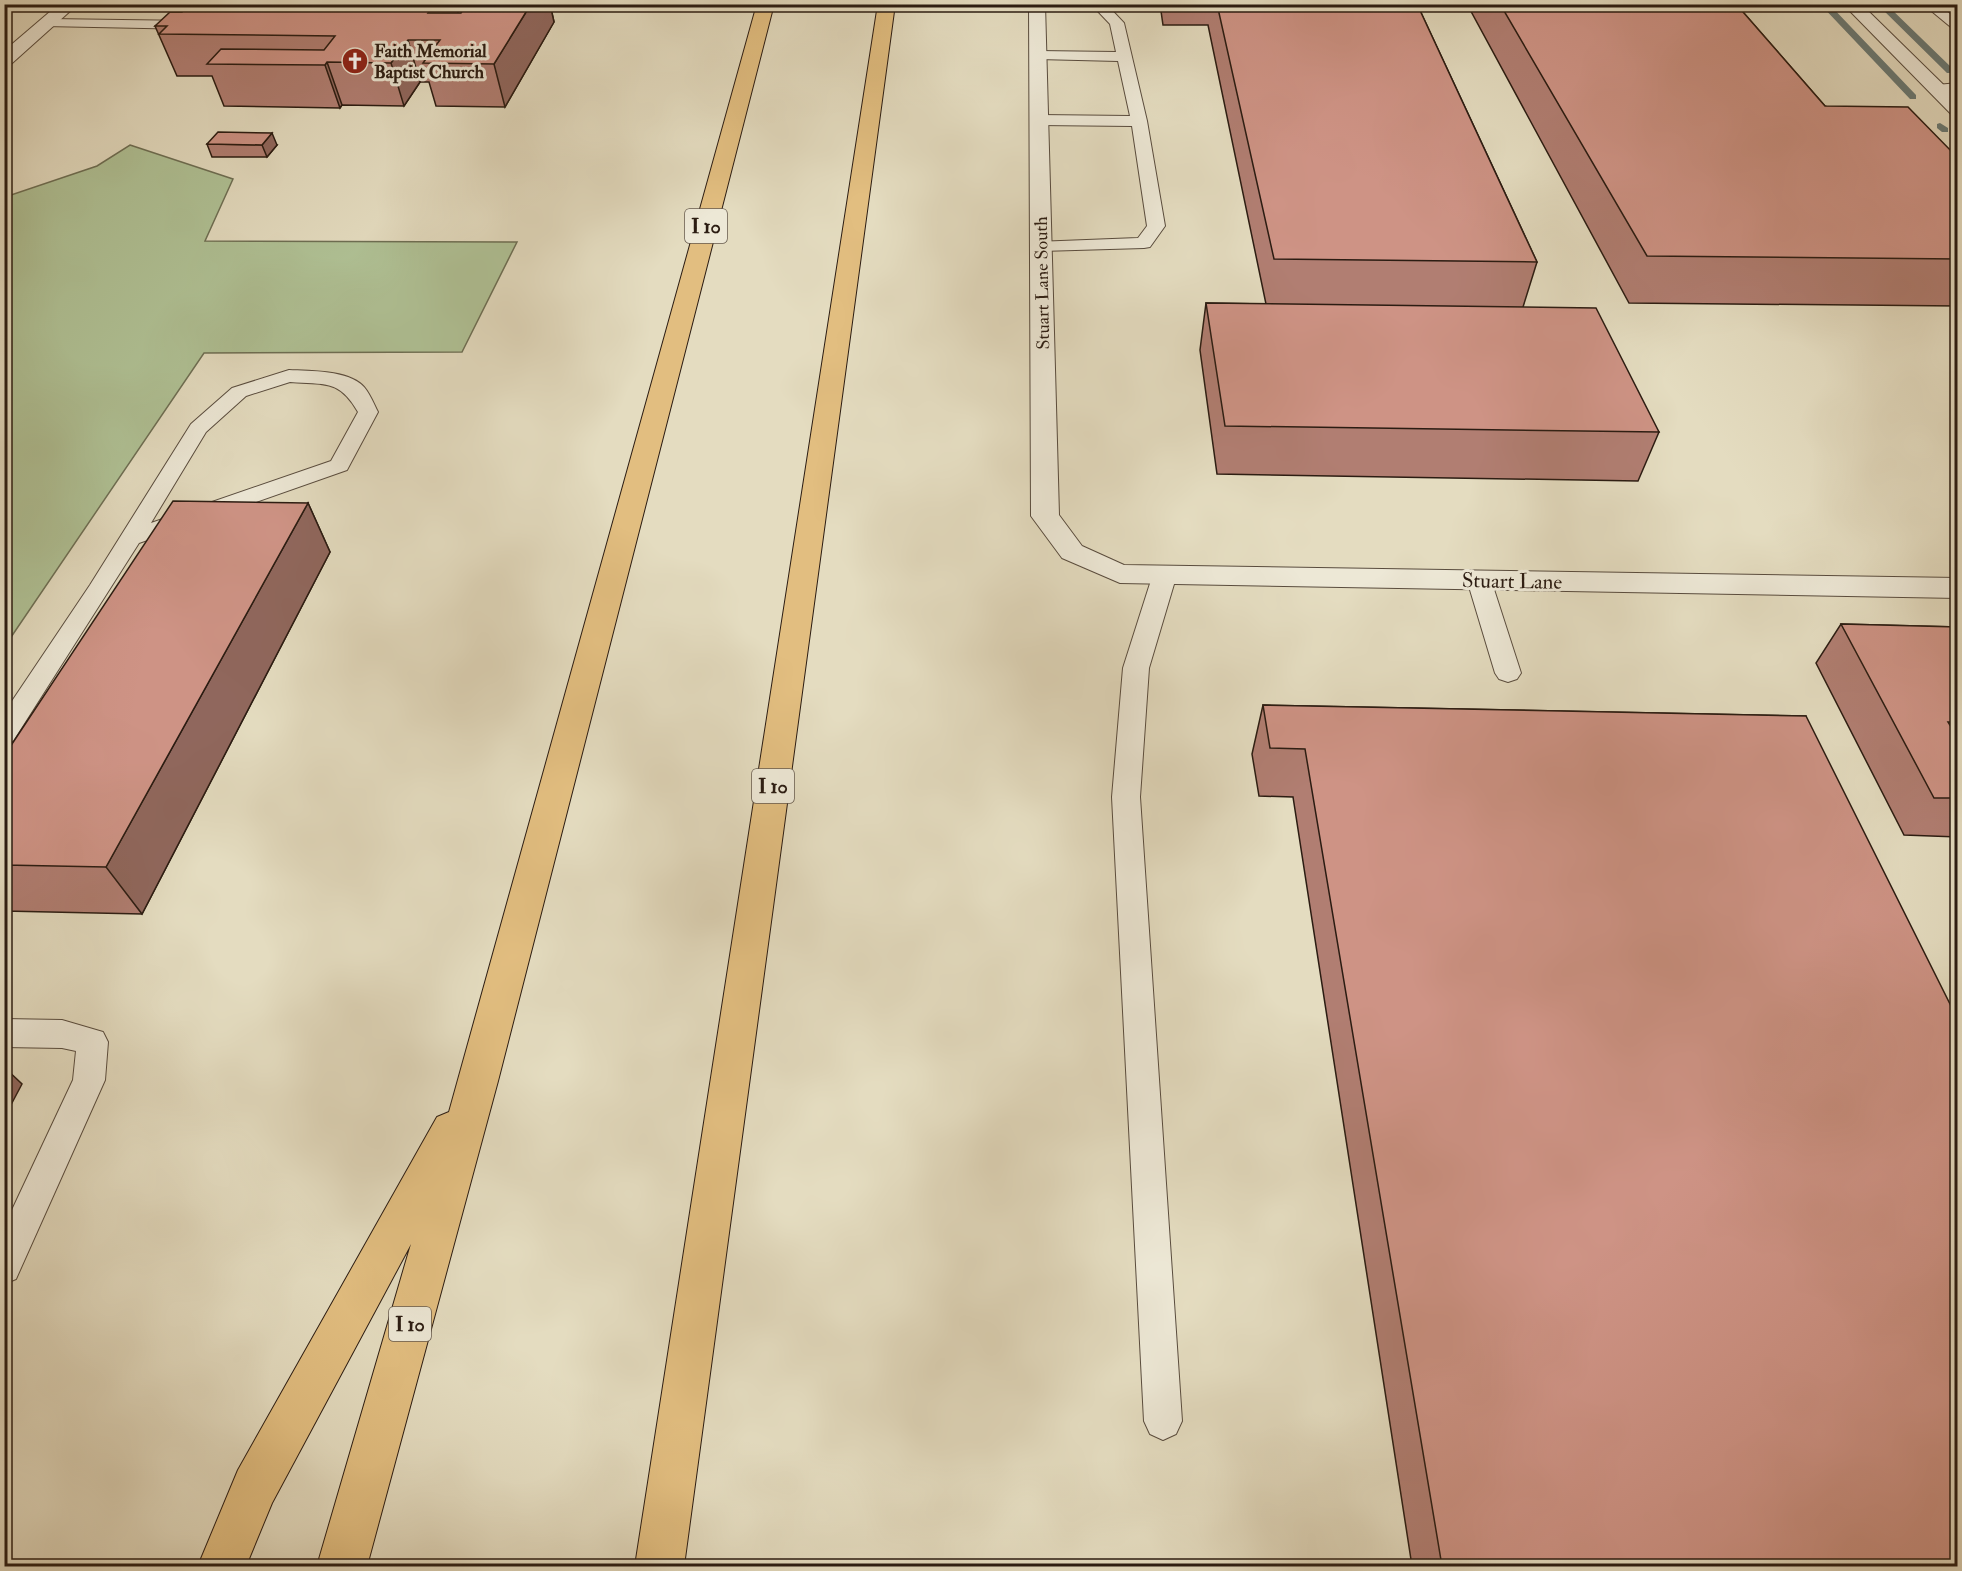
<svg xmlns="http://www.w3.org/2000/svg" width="1962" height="1571" viewBox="0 0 1962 1571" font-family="'IM FELL Double Pica',serif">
  <rect width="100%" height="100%" fill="#e4dcc0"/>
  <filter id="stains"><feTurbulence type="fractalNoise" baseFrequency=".00333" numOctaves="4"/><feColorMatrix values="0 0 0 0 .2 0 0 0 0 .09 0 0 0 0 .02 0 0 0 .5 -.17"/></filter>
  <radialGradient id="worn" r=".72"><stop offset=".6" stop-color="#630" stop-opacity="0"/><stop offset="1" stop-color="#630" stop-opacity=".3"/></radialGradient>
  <path fill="#b0c296" stroke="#6e6f54" stroke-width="1.5" d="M 130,145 L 233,179 L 205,241 L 517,242 L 462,352 L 204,353 L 5,646 L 5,197 L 97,166 Z"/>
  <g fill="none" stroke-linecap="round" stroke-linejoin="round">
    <path fill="#6b7b76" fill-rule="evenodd" d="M 1820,4 L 1829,4 L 1916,95 L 1916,99 L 1910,99 Z
      M 1877,4 L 1886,4 L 1953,69 L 1953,73 L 1947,73 Z
      M 1940,123 L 1948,128 L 1948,132 L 1942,132 L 1937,128 L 1937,124 Z"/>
    <defs>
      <path id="service" d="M 1091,4 L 1106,4 L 1124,23 L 1147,121 L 1165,226 L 1150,247 L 1144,248 L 1041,251 L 1032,246 L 1035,242 L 1138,238 L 1147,226 L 1132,126 L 1039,125 L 1031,120 L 1039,115 L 1130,116 L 1118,61 L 1038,59 L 1031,55 L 1038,51 L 1116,52 L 1110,24 Z
        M 1923,4 L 1939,4 L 1958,21 L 1958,33 Z
        M 49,19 L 194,21 L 201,25 L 194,29 L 44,26 L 42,23 Z
        M 1958,83 L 1958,93 L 1937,95 L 1929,90 L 1937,85 Z
        M 289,370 C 309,371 349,370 364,387 C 370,394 374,404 378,412 L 347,470 L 139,543 L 13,741 L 4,743 L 4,713 L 90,585 L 191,424 L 232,388 ZM 290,382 C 325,385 339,379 358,412 L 331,461 L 151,523 L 206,432 L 246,396 Z
        M 1165,566 L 1173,569 L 1177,574 L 1149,668 L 1140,797 L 1182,1421 L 1176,1434 L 1163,1440 L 1150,1434 L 1144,1421 L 1112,797 L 1123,668 L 1153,574 L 1157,569 Z
        M 1479,572 L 1487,575 L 1491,580 L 1521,673 L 1517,679 L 1508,682 L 1499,679 L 1495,673 L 1467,580 L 1471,575 Z
        M 4,1019 L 62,1020 L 103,1032 L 108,1042 L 105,1080 L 16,1279 L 4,1284 L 4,1227 L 73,1080 L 76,1051 L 62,1048 L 4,1047 Z"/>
      <path id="minor" d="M 59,4 L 78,4 L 10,65 L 4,66 L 4,51 Z
        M 1029,4 L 1045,4 L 1059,515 L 1082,546 L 1124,565 L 1958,578 L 1958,598 L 1120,583 L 1062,558 L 1031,516 Z
        M 1843,4 L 1861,4 L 1958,99 L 1958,116 L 1951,114 Z"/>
      <path id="motorway" d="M 757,4 L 774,4 L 498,1081 L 367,1566 L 317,1566 L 411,1244 L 272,1503 L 246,1566 L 198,1566 L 238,1470 L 437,1117 L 449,1112 Z
        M 878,4 L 895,4 L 684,1566 L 635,1566 Z"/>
    </defs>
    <use href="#service" stroke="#594c3e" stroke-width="2"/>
    <use href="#minor" stroke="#594c3e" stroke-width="2"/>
    <use href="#motorway" stroke="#2b1c12" stroke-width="2"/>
    <use href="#service" fill="#ede8d6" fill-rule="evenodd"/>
    <use href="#minor" fill="#ede8d6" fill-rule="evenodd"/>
    <use href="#motorway" fill="#e2be80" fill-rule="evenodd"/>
  </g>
  <path fill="#b17e72" stroke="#2b1c12" stroke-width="1.5" d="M 456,4 L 550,4 L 554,22 L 505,107 L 436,106 L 429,82 L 420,82 L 404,106 L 342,105 L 340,108 L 224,106 L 212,76 L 177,76 L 155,26 L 182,12 L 359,6 L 456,4 L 458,13 Z
    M 1160,4 L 1417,4 L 1537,262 L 1523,307 L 1659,432 L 1638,481 L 1217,474 L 1200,350 L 1206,303 L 1266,304 L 1208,25 L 1163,25 Z
    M 1467,4 L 1736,4 L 1825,106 L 1958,158 L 1958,306 L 1629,303 Z
    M 207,144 L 277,145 L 267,157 L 212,157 Z
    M 308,503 L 330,552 L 142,914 L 4,911 L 4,756 Z
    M 1841,624 L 1958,627 L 1958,837 L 1904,835 L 1816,663 Z
    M 1263,705 L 1806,716 L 1958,1566 L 1412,1566 L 1293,797 L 1259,796 L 1252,754 Z"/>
  <path fill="#90675d" stroke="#2b1c12" stroke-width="1.5" d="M 434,4 L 456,4 L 460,23 L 440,40 L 428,13 Z
    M 531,4 L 550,4 L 554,22 L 505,107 L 494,64 Z
    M 408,40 L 420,82 L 404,106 L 391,63 Z
    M 327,62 L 342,105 L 340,108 L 325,65 Z
    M 272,133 L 277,145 L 267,157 L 262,145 Z
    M 308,503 L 330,552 L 142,914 L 106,867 Z
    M 4,1067 L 22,1084 L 4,1118 Z"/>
  <path fill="#ce9385" stroke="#2b1c12" stroke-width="1.5" d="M 190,4 L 359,6 L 361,4 L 434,4 L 428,13 L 461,13 L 467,4 L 531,4 L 494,64 L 423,63 L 440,40 L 408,40 L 391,63 L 327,62 L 325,65 L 207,64 L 221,49 L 324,50 L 335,36 L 159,34 L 167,26 L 155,26 L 170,12 L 182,12 Z
    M 1217,4 L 1417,4 L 1537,262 L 1274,259 Z
    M 1500,4 L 1736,4 L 1825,106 L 1908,107 L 1958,158 L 1958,259 L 1647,256 Z
    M 218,132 L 272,133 L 262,145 L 207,144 Z
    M 1206,303 L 1596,308 L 1659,432 L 1225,426 Z
    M 173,501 L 308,503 L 106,867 L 4,865 L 4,756 Z
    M 1841,624 L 1958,627 L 1958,722 L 1948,722 L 1958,738 L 1958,798 L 1934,798 Z
    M 1263,705 L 1806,716 L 1958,1020 L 1958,1566 L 1442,1566 L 1305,749 L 1270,748 Z"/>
  <defs>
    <symbol id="church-disc" viewBox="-11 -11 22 22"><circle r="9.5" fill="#8f2418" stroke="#ede8d6"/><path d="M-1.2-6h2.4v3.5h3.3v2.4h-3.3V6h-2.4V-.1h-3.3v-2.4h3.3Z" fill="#fff"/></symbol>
  </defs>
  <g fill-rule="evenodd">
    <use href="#church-disc" x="340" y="46" width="30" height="30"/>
  </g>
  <g text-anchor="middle" stroke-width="6" stroke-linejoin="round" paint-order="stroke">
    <g font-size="18" font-weight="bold" fill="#2b1c12" stroke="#ede8d6" text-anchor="start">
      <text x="374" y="57">Faith Memorial<tspan x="374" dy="21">Baptist Church</tspan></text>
    </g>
    <g font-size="18" fill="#2b1c12" stroke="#ede8d6">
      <text transform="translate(1042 283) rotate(-91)" y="6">Stuart Lane South</text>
    </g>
    <g fill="#ede8d6" stroke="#65594d" stroke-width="1.5">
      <rect x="685" y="209" width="42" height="34" rx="4.5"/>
      <rect x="752" y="769" width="42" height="34" rx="4.5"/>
      <rect x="389" y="1307" width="42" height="34" rx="4.5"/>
    </g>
    <g font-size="20" font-weight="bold" fill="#2b1c12">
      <text x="706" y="233">I 10</text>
      <text x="773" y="793">I 10</text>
      <text x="410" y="1331">I 10</text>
    </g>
    <g font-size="21" fill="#2b1c12" stroke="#ede8d6">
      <text transform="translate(1512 581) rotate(1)" y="7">Stuart Lane</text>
    </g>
  </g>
  <rect width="1962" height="1571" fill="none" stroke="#e4dcc0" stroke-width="24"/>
  <rect x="6" y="6" width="1950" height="1559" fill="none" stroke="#2b1c12" stroke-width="3"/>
  <rect x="12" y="12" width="1938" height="1547" fill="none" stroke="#2b1c12" stroke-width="1.5"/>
  <rect width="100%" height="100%" filter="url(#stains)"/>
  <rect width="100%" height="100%" fill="url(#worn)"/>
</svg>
